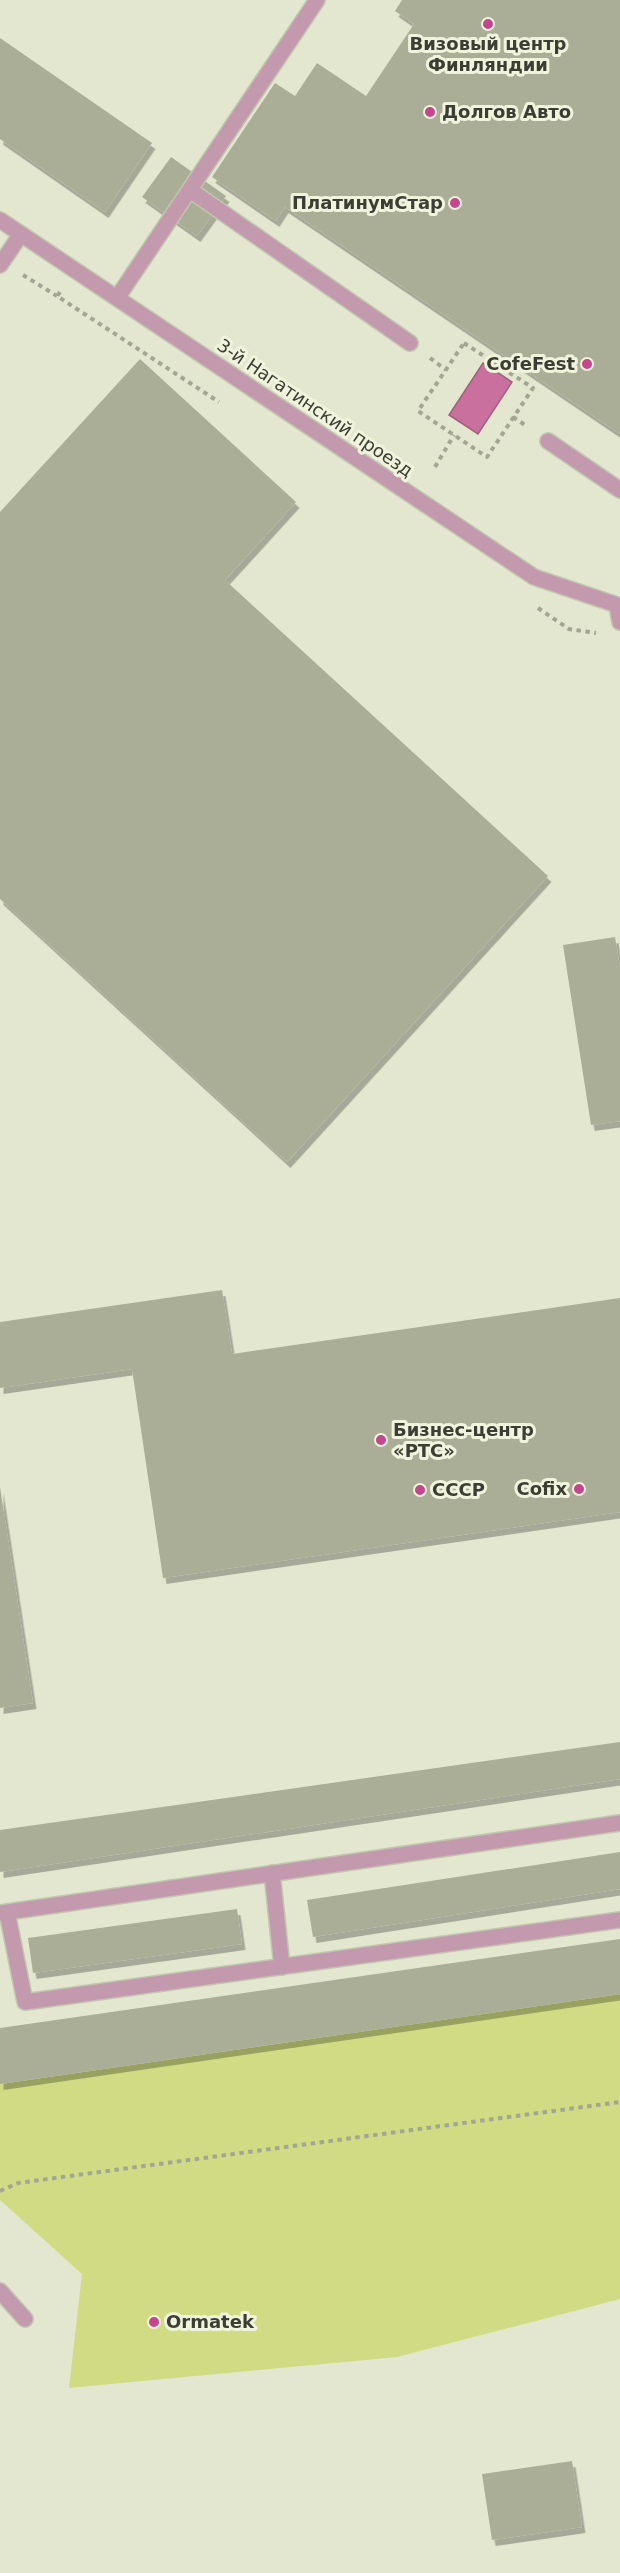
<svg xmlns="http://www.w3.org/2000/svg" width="620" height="2573" viewBox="0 0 620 2573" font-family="'DejaVu Sans',sans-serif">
  <defs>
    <filter id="shadow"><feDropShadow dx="3.5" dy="6" stdDeviation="0" flood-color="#0004"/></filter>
  </defs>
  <rect width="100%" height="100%" fill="#e3e7cf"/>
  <path fill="#d1db84" d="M 620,1994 L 620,2299 L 397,2357 L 69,2388 L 82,2274 L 0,2200 L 0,2084 Z"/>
  <path fill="#c9709e" stroke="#9f617e" stroke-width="1.5" d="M 483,363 L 512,382 L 478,434 L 449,415 Z"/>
  <path fill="#aaae97" filter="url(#shadow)" d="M 402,0 L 620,0 L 620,434 L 285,207 L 276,221 L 212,177 L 275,83 L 295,96 L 317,63 L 366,96 L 414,24 L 395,11 Z
    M 0,38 L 152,143 L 105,212 L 0,139 Z
    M 171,157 L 226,196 L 197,236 L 142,197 Z
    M 140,359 L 296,502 L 225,580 L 548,876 L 287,1162 L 0,899 L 0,512 Z
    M 615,937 L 620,968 L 620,1121 L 591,1125 L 563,945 Z
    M 222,1290 L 232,1354 L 620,1298 L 620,1512 L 163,1578 L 132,1369 L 0,1388 L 0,1322 Z
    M 0,1487 L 33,1703 L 0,1708 Z
    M 620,1742 L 620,1779 L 0,1872 L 0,1830 Z
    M 620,1852 L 620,1889 L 313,1937 L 307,1900 Z
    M 237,1909 L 242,1944 L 33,1973 L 28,1938 Z
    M 620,1939 L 620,1994 L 0,2084 L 0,2028 Z
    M 572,2461 L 582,2527 L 492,2540 L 482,2474 Z"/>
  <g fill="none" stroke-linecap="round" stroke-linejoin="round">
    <defs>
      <path id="minor" d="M 190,190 L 410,343
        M 0,220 L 534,577 L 620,606
        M 0,265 L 21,234
        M 117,298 L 317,0
        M 548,441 L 620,490
        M 617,606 L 620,622
        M 272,1873 L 282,1967
        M 7,1912 L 25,2002 L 620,1920
        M 0,1913 L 620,1823
        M 0,2291 L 25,2319"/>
    </defs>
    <use href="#minor" stroke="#c2c5b0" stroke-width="18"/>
    <path stroke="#a3a693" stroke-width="4" stroke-dasharray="4.5 4.5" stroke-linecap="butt" d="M 23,275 L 57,296
      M 60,292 L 57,296 L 219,402
      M 464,343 L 533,388 L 487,457 L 418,411 Z
      M 430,358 L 446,370
      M 513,417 L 528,427
      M 435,467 L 454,435
      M 538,608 L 569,629 L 596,633
      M 0,2191 L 18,2183 L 620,2102"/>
    <use href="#minor" stroke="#c399ad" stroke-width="15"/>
  </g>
  <g fill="#c5458f" stroke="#f0f4dc" stroke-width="2">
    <circle cx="488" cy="24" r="6"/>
    <circle cx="430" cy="112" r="6"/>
    <circle cx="455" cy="203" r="6"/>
    <circle cx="587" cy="364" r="6"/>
    <circle cx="381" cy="1440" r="6"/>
    <circle cx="579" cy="1489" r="6"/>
    <circle cx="420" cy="1490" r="6"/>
    <circle cx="154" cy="2322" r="6"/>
  </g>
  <g text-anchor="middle" stroke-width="6" stroke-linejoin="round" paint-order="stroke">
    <g font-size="18" font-weight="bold" fill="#3c3e34" stroke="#f0f4dc" text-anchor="start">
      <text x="488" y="50" text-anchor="middle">Визовый центр<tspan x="488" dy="21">Финляндии</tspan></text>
      <text x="442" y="118">Долгов Авто</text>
      <text x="443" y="209" text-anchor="end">ПлатинумСтар</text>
      <text x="575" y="370" text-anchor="end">CofeFest</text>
      <text x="393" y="1436">Бизнес-центр<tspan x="393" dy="21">«РТС»</tspan></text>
      <text x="567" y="1495" text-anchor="end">Cofix</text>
      <text x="432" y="1496">СССР</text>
      <text x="166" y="2328">Ormatek</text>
    </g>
    <g font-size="18" fill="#3c3e34" stroke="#f0f4dc">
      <text transform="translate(315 408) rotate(34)" y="6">3-й Нагатинский проезд</text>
    </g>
  </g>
</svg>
